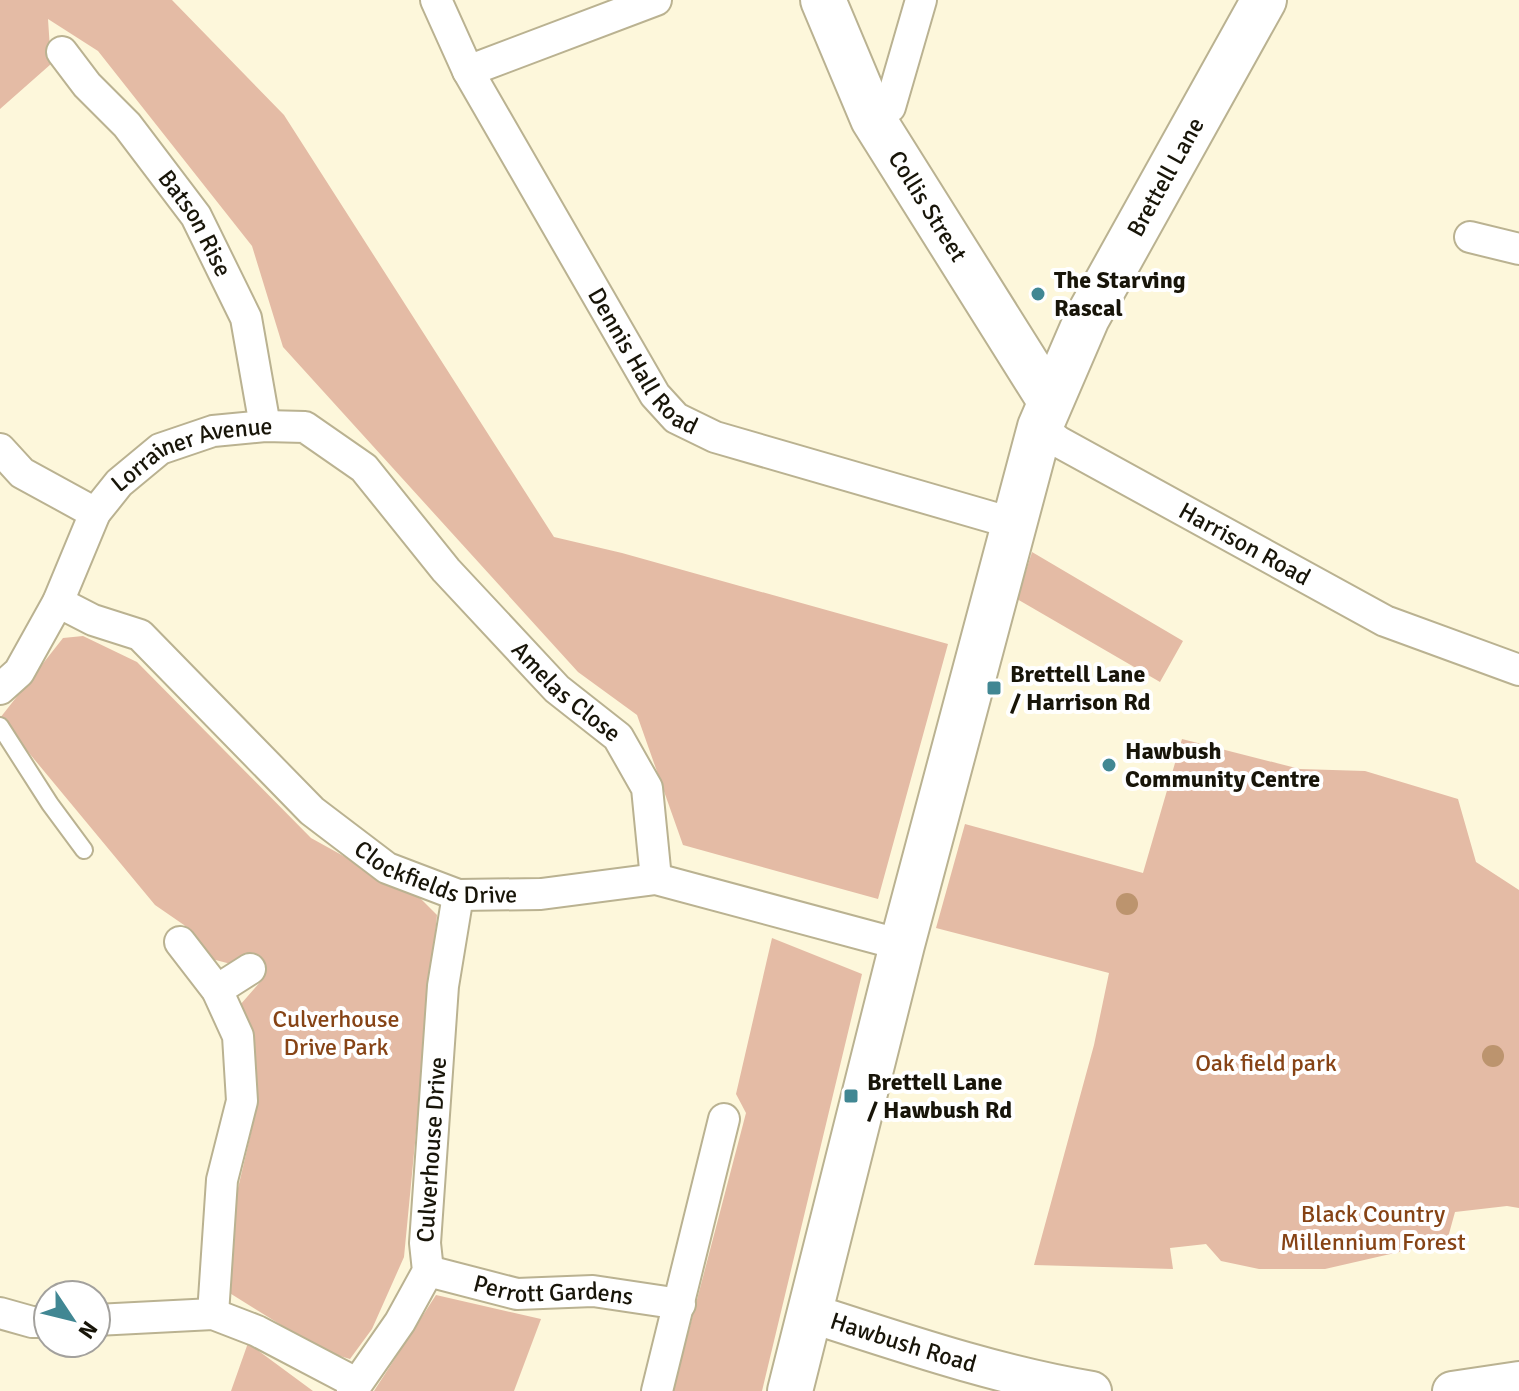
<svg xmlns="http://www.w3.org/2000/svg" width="1519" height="1391" viewBox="0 0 1519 1391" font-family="Signika,sans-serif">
  <rect width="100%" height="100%" fill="#fdf7db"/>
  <path fill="#e4bba5" d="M 0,0 L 172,0 L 284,115 L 554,537 L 622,553 L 948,644 L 878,899 L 683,845 L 637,715 L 578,672 L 283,347 L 252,246 L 98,51 L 48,19 L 51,64 L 0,109 Z
    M 1032,552 L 1183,641 L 1160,682 L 1017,599 Z
    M 83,636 L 137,662 L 311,838 L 421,899 L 437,915 L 404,1257 L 372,1329 L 350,1359 L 323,1351 L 228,1292 L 227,1235 L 258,1103 L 240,1005 L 262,980 L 250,969 L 208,958 L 184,925 L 155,905 L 0,718 L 63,638 Z
    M 1182,739 L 1300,769 L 1365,771 L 1458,799 L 1476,862 L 1519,890 L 1519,1208 L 1507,1206 L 1455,1212 L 1447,1241 L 1325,1269 L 1259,1269 L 1221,1261 L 1206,1244 L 1170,1248 L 1173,1269 L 1034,1265 L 1094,1045 L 1109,973 L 936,928 L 965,824 L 1143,873 Z
    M 772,938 L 862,974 L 762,1391 L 673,1391 L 746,1113 L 736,1094 Z
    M 436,1295 L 541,1319 L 514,1391 L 374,1391 Z
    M 248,1343 L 313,1391 L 231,1391 Z"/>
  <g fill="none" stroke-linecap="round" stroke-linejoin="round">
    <defs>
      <path id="service" d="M 0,726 L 50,804 L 84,850"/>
      <g id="minor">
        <path id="s1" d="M 436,0 L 468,71 L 655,395 L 676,418 L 715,437 L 1012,523"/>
        <path id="s2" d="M 62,52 L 87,85 L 127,125 L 196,216 L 246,318 L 265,426"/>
        <path d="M 468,71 L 656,0"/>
        <path d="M 873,119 L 890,107 L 921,0"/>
        <path d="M 1470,237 L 1519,249"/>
        <path id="s3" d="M 1040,427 L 1059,442 L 1385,621 L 1519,670"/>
        <path d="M 0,449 L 22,473 L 95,513"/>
        <path id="s4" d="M 58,602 L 93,620 L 140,635 L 312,811 L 387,868 L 458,895 L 541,894 L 656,879 L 902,945"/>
        <path id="s5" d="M 0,689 L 19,672 L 58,602 L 95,513 L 119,483 L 160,449 L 213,431 L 265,426 L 305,427 L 364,468 L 446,570 L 557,689 L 618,737 L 647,788 L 656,879"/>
        <path d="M 180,942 L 217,990 L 238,1036 L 242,1101 L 222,1180 L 213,1314"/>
        <path d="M 217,990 L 250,969"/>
        <path id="s6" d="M 428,1271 L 517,1294 L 593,1291 L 680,1304"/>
        <path d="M 0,1313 L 32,1322 L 48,1322"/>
        <path d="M 96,1320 L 213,1314 L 257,1331 L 356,1383"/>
        <path id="s7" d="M 352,1391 L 400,1322 L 428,1271 L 425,1243 L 443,986 L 458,895"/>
        <path d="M 657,1391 L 724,1119"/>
      </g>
      <g id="tertiary">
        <path id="s8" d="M 810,1313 C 903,1343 996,1375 1092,1391"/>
        <path d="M 1452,1391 L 1519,1381"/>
      </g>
      <g id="primary">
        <path id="s9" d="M 823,0 L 873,119 L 1050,401"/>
        <path id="s10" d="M 790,1391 L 902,945 L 1040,427 L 1087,318 L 1264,0"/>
      </g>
    </defs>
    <use href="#service" stroke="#bab291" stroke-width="20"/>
    <use href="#minor" stroke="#bab291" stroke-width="34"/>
    <use href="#tertiary" stroke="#bab291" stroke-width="42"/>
    <use href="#primary" stroke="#bab291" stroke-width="48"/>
    <use href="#service" stroke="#fff" stroke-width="16"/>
    <use href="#minor" stroke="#fff" stroke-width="30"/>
    <use href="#tertiary" stroke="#fff" stroke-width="38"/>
    <use href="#primary" stroke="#fff" stroke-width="44"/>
  </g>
  <g fill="#bc946e">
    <circle cx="1127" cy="904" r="11"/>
    <circle cx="1493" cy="1056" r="11"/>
  </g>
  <g fill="#418793" stroke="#fff" stroke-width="3">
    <circle cx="1038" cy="294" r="8"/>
    <rect x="986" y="680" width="16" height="16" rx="4"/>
    <circle cx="1109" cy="765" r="8"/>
    <rect x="843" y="1088" width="16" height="16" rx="4"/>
  </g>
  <g text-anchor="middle" stroke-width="8" stroke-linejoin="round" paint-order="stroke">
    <g font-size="24" fill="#181509" stroke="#fff">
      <text dy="8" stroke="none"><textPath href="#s10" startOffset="1276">Brettell Lane</textPath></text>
      <text dy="8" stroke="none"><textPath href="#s9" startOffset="232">Collis Street</textPath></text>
      <text dy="8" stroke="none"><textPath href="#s2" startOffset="218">Batson Rise</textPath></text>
      <text dy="8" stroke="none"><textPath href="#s1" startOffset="418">Dennis Hall Road</textPath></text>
      <text dy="8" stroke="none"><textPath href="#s5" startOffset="322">Lorrainer Avenue</textPath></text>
      <text dy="8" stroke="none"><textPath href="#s3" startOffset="236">Harrison Road</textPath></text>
      <text dy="8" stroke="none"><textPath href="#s5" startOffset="816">Amelas Close</textPath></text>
      <text dy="8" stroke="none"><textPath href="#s4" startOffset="478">Clockfields Drive</textPath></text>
      <text dy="8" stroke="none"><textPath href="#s7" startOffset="264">Culverhouse Drive</textPath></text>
      <text dy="8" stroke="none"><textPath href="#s6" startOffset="128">Perrott Gardens</textPath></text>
      <text dy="8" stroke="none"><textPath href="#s8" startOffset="98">Hawbush Road</textPath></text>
    </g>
    <g font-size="24" font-weight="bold" fill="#181509" stroke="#fff" text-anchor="start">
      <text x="1054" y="288">The Starving<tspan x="1054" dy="28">Rascal</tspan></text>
      <text x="1010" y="682">Brettell Lane<tspan x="1010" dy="28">/ Harrison Rd</tspan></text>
      <text x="1125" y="759">Hawbush<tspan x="1125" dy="28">Community Centre</tspan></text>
      <text x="867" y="1090">Brettell Lane<tspan x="867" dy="28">/ Hawbush Rd</tspan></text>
    </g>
    <g font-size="24" fill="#864315" stroke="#fff">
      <text x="336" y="1027">Culverhouse<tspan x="336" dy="28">Drive Park</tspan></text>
      <text x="1266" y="1071">Oak field park</text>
      <text x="1373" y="1222">Black Country<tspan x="1373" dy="28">Millennium Forest</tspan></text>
    </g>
  </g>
  <g transform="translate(72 1319) rotate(125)"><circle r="38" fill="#ffffff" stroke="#a3a19d" stroke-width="2"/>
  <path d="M0-6L14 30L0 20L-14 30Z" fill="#418793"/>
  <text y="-12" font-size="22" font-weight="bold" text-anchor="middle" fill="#181509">N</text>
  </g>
</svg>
